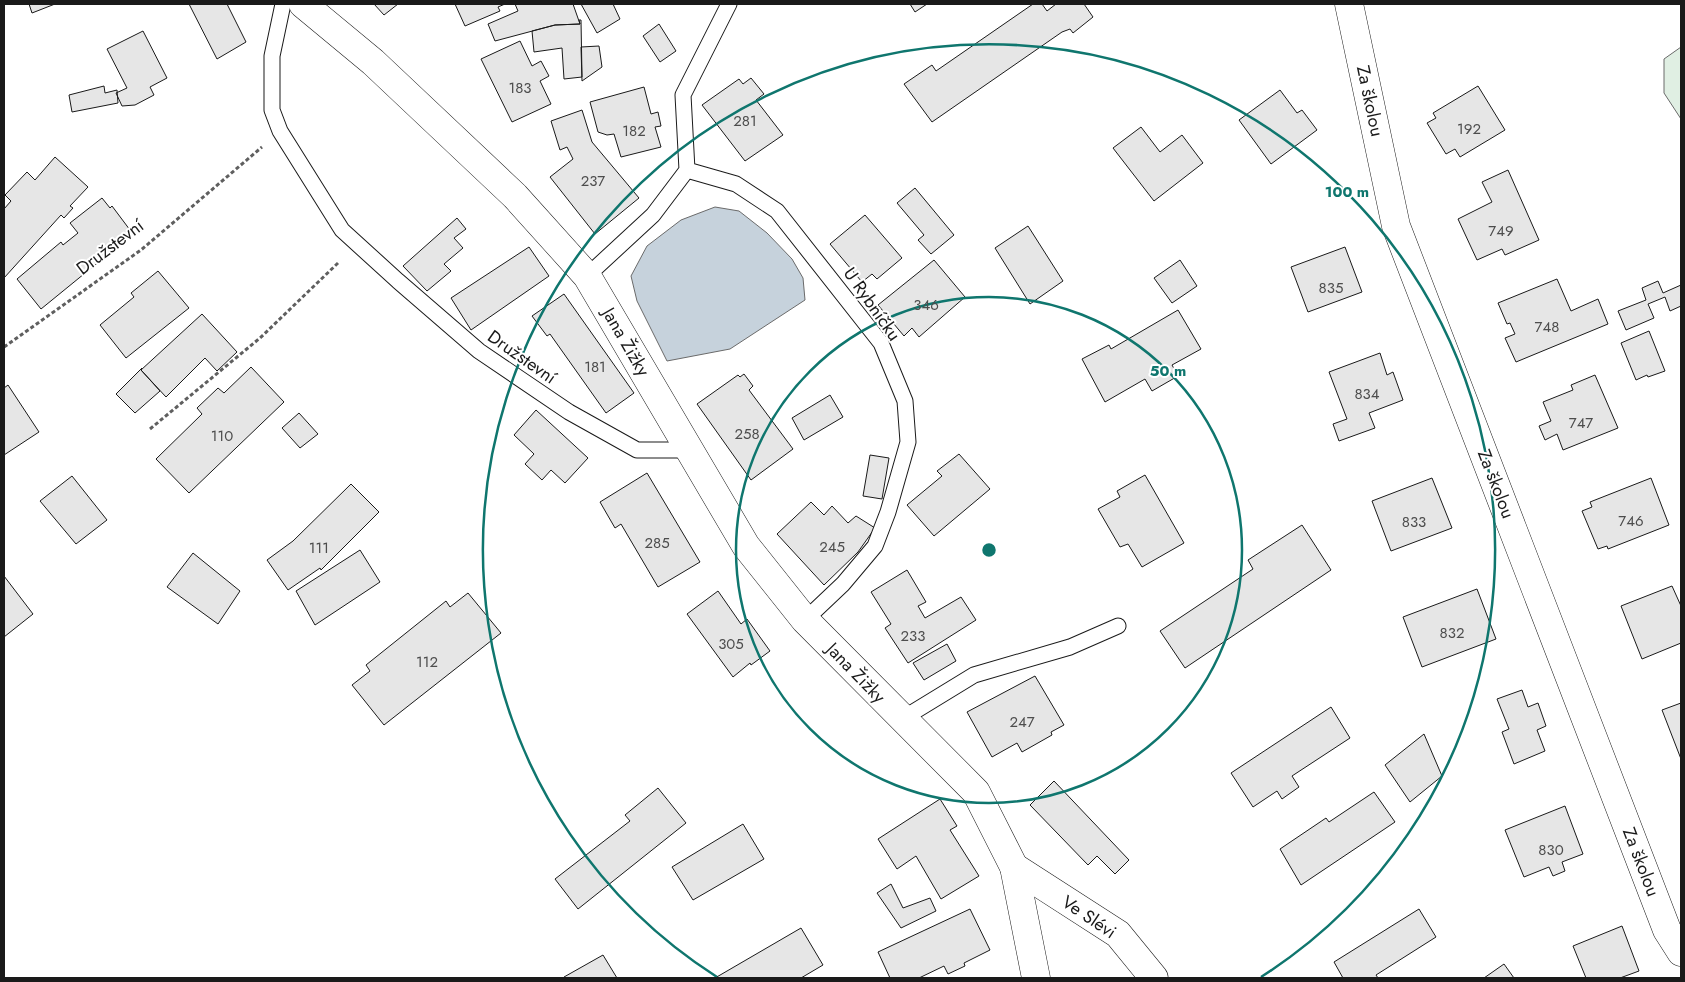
<svg xmlns="http://www.w3.org/2000/svg" width="1685" height="982" viewBox="0 0 1685 982" font-family="Jost,sans-serif">
  <rect width="100%" height="100%" fill="#fff"/>
  <path fill="#e0efe3" stroke="#6a6a6a" d="M 1681,47 L 1681,119 L 1664,93 L 1664,59 Z"/>
  <path fill="#c6d2dc" stroke="#6a6a6a" d="M 715,207 L 739,211 L 767,233 L 792,259 L 803,278 L 805,300 L 730,349 L 667,361 L 637,301 L 631,276 L 647,246 L 681,220 Z"/>
  <path fill="#e6e6e6" stroke="#1a1a1a" d="M 29,4 L 55,4 L 32,13 Z
    M 189,4 L 227,4 L 246,42 L 217,59 Z
    M 374,4 L 398,4 L 384,15 Z
    M 455,4 L 505,4 L 498,7 L 500,11 L 465,26 Z
    M 515,4 L 573,4 L 580,24 L 555,25 L 495,41 L 488,24 L 518,11 Z
    M 581,4 L 613,4 L 620,19 L 597,33 Z
    M 910,4 L 927,4 L 915,12 Z
    M 1033,4 L 1042,4 L 1047,11 L 1056,4 L 1084,4 L 1093,17 L 1073,33 L 1070,29 L 1062,32 L 932,122 L 904,84 L 932,65 L 936,71 Z
    M 579,20 L 581,20 L 582,77 L 564,79 L 562,48 L 534,52 L 532,31 L 555,25 L 580,24 Z
    M 659,24 L 676,51 L 660,62 L 643,36 Z
    M 143,31 L 167,78 L 150,87 L 154,95 L 135,105 L 122,106 L 116,93 L 127,88 L 107,49 Z
    M 520,41 L 532,66 L 541,61 L 549,76 L 540,81 L 551,104 L 512,122 L 481,59 Z
    M 599,46 L 602,67 L 582,81 L 581,47 Z
    M 751,78 L 764,94 L 756,100 L 783,135 L 745,161 L 702,105 L 739,79 L 743,84 Z
    M 104,86 L 105,93 L 117,90 L 118,103 L 72,112 L 69,95 Z
    M 1478,86 L 1505,130 L 1460,157 L 1455,149 L 1446,154 L 1427,123 L 1436,118 L 1433,113 Z
    M 644,87 L 651,114 L 658,112 L 661,126 L 655,127 L 661,147 L 621,157 L 614,134 L 607,135 L 598,132 L 590,102 Z
    M 1280,90 L 1297,113 L 1302,110 L 1317,130 L 1271,164 L 1239,120 Z
    M 582,110 L 592,142 L 639,198 L 595,234 L 550,177 L 573,159 L 567,147 L 560,150 L 551,121 Z
    M 1141,127 L 1160,152 L 1182,135 L 1203,163 L 1154,201 L 1113,148 Z
    M 55,157 L 88,187 L 70,206 L 73,208 L 64,218 L 61,215 L 4,278 L 4,209 L 11,201 L 5,195 L 27,172 L 35,180 Z
    M 1508,170 L 1539,240 L 1505,255 L 1502,249 L 1477,260 L 1458,219 L 1492,202 L 1482,182 Z
    M 915,188 L 954,235 L 931,254 L 918,240 L 924,235 L 897,203 Z
    M 102,198 L 110,208 L 112,206 L 133,234 L 41,309 L 17,279 L 61,242 L 63,245 L 78,233 L 70,223 Z
    M 865,215 L 902,258 L 877,279 L 872,274 L 862,282 L 830,244 Z
    M 457,218 L 466,229 L 454,238 L 463,248 L 444,264 L 451,271 L 427,291 L 403,266 Z
    M 1028,226 L 1063,281 L 1030,304 L 995,248 Z
    M 529,247 L 549,276 L 471,330 L 451,298 Z
    M 1345,247 L 1362,292 L 1308,312 L 1291,267 Z
    M 934,260 L 965,297 L 919,337 L 912,328 L 904,336 L 878,305 Z
    M 1180,260 L 1197,286 L 1172,303 L 1154,278 Z
    M 158,271 L 189,308 L 126,358 L 100,325 L 134,297 L 131,293 Z
    M 1557,279 L 1571,311 L 1598,299 L 1608,324 L 1516,362 L 1505,338 L 1515,334 L 1510,323 L 1507,324 L 1498,303 Z
    M 1658,281 L 1663,293 L 1681,285 L 1681,306 L 1670,311 L 1665,297 L 1648,304 L 1654,318 L 1626,330 L 1618,311 L 1646,300 L 1642,288 Z
    M 564,294 L 634,393 L 606,413 L 550,334 L 547,336 L 532,316 Z
    M 1178,310 L 1201,349 L 1172,365 L 1178,376 L 1152,391 L 1145,379 L 1105,402 L 1082,359 L 1109,345 L 1111,349 Z
    M 202,314 L 237,352 L 217,371 L 205,358 L 166,397 L 141,370 Z
    M 1649,331 L 1665,371 L 1648,377 L 1647,375 L 1636,380 L 1621,343 Z
    M 1380,353 L 1387,375 L 1393,372 L 1403,400 L 1369,413 L 1375,428 L 1339,441 L 1333,424 L 1347,419 L 1329,372 Z
    M 251,367 L 284,402 L 189,493 L 156,459 L 202,414 L 197,408 L 218,388 L 224,393 Z
    M 142,368 L 141,370 L 160,391 L 135,413 L 116,394 Z
    M 744,374 L 753,386 L 749,390 L 793,449 L 751,480 L 697,404 L 738,375 L 740,377 Z
    M 1595,375 L 1618,428 L 1563,450 L 1557,434 L 1545,440 L 1539,426 L 1551,421 L 1543,402 L 1573,390 L 1571,385 Z
    M 8,385 L 39,432 L 4,455 L 4,388 Z
    M 830,395 L 843,417 L 804,440 L 792,418 Z
    M 536,410 L 588,458 L 565,483 L 551,470 L 542,480 L 525,464 L 534,454 L 514,435 Z
    M 299,413 L 318,434 L 300,448 L 282,428 Z
    M 959,454 L 990,489 L 934,536 L 907,505 L 942,476 L 937,471 Z
    M 870,455 L 889,458 L 882,499 L 863,496 Z
    M 647,473 L 700,562 L 658,587 L 621,524 L 615,528 L 600,502 Z
    M 1145,475 L 1184,543 L 1142,567 L 1128,544 L 1120,547 L 1098,509 L 1120,497 L 1117,491 Z
    M 72,476 L 107,520 L 76,544 L 40,501 Z
    M 1432,478 L 1452,528 L 1391,551 L 1372,501 Z
    M 1651,478 L 1669,525 L 1608,549 L 1607,546 L 1598,549 L 1582,511 L 1592,507 L 1590,502 Z
    M 351,484 L 379,512 L 321,570 L 320,568 L 288,590 L 267,560 L 293,541 Z
    M 811,502 L 824,515 L 832,506 L 848,523 L 856,516 L 875,528 L 858,552 L 824,585 L 777,534 Z
    M 1302,525 L 1331,570 L 1185,668 L 1160,631 L 1253,569 L 1248,560 Z
    M 360,550 L 380,582 L 315,625 L 296,591 Z
    M 193,553 L 240,591 L 218,624 L 167,587 Z
    M 907,570 L 926,602 L 918,606 L 925,618 L 961,597 L 976,620 L 908,663 L 885,628 L 891,624 L 871,592 Z
    M 4,576 L 33,614 L 4,637 Z
    M 1672,586 L 1681,606 L 1681,643 L 1642,659 L 1621,606 Z
    M 1477,589 L 1496,639 L 1422,667 L 1403,617 Z
    M 718,591 L 741,624 L 747,619 L 770,651 L 751,665 L 750,663 L 733,677 L 687,614 Z
    M 468,593 L 501,633 L 384,725 L 352,685 L 370,671 L 366,665 L 446,601 L 450,607 Z
    M 947,644 L 956,661 L 924,680 L 913,663 Z
    M 1035,676 L 1064,725 L 1051,732 L 1052,735 L 1022,752 L 1017,743 L 992,757 L 967,712 Z
    M 1522,690 L 1528,707 L 1538,703 L 1546,726 L 1537,730 L 1545,751 L 1514,764 L 1502,732 L 1509,729 L 1497,699 Z
    M 1681,703 L 1681,759 L 1662,710 Z
    M 1331,707 L 1350,738 L 1292,776 L 1299,787 L 1282,799 L 1277,791 L 1253,807 L 1231,773 Z
    M 1424,734 L 1442,776 L 1410,802 L 1385,765 Z
    M 1054,781 L 1129,860 L 1115,874 L 1097,856 L 1088,865 L 1030,805 Z
    M 658,788 L 686,823 L 578,909 L 555,879 L 630,821 L 625,815 Z
    M 1374,792 L 1395,822 L 1301,885 L 1280,849 L 1326,818 L 1329,822 Z
    M 940,799 L 957,826 L 950,830 L 979,876 L 941,899 L 916,856 L 897,869 L 878,839 Z
    M 1565,806 L 1583,854 L 1562,862 L 1565,871 L 1553,876 L 1549,867 L 1524,877 L 1505,830 Z
    M 743,824 L 764,859 L 693,900 L 672,867 Z
    M 891,884 L 903,908 L 930,898 L 936,911 L 901,928 L 877,893 Z
    M 970,909 L 990,950 L 964,963 L 965,966 L 948,974 L 944,966 L 919,978 L 890,978 L 878,952 Z
    M 1419,909 L 1436,937 L 1376,975 L 1378,978 L 1343,978 L 1334,962 Z
    M 1622,926 L 1639,971 L 1620,978 L 1586,978 L 1573,946 Z
    M 801,928 L 823,965 L 801,978 L 715,978 Z
    M 603,955 L 617,978 L 565,978 L 564,977 Z
    M 1504,964 L 1514,978 L 1484,978 Z"/>
  <g fill="none" stroke-linecap="round" stroke-linejoin="round">
    <defs>
      <path id="lane" d="M 283,4 L 272,56 L 272,110 L 280,131 L 342,230 L 398,281 L 479,351 L 569,412 L 637,450 L 689,450
        M 687,170 L 736,184 L 777,211 L 881,343 L 905,401 L 908,442 L 888,512 L 875,546 L 843,584 L 805,620
        M 587,276 L 653,215 L 687,170 L 683,95 L 729,4
        M 902,719 L 974,675 L 1070,647 L 1118,626"/>
      <path id="street" d="M 1349,4 L 1396,226 L 1667,930 L 1681,952
        M 1014,867 L 1118,934 L 1154,978"/>
      <path id="secondary" d="M 303,4 L 373,62 L 515,196 L 587,276 L 746,546 L 805,620 L 976,792 L 1014,867 L 1036,978"/>
    </defs>
    <use href="#lane" stroke="#1a1a1a" stroke-width="17"/>
    <use href="#street" stroke="#1a1a1a" stroke-width="29"/>
    <use href="#secondary" stroke="#1a1a1a" stroke-width="29"/>
    <path stroke="#5f5f5f" stroke-width="3" stroke-dasharray="4 2.5" stroke-linecap="butt" d="M 4,347 L 141,250 L 262,147
      M 150,429 L 260,338 L 339,262"/>
    <use href="#lane" stroke="#fff" stroke-width="15"/>
    <use href="#street" stroke="#fff" stroke-width="28"/>
    <use href="#secondary" stroke="#fff" stroke-width="28"/>
  </g>
  <g fill="none" stroke="#0f766e" stroke-width="2.5">
    <circle cx="989" cy="550" r="253"/>
    <path d="M717 977A506 506 0 1 1 1261 977"/>
  </g>
  <g text-anchor="middle" stroke-width="4" stroke-linejoin="round" paint-order="stroke">
    <g font-size="15" fill="#4d4d4d">
      <text x="520" y="93">183</text>
      <text x="745" y="126">281</text>
      <text x="1469" y="134">192</text>
      <text x="634" y="136">182</text>
      <text x="593" y="186">237</text>
      <text x="1501" y="236">749</text>
      <text x="1331" y="293">835</text>
      <text x="926" y="310">346</text>
      <text x="1547" y="332">748</text>
      <text x="595" y="372">181</text>
      <text x="1367" y="399">834</text>
      <text x="1581" y="428">747</text>
      <text x="747" y="439">258</text>
      <text x="222" y="441">110</text>
      <text x="1631" y="526">746</text>
      <text x="1414" y="527">833</text>
      <text x="657" y="548">285</text>
      <text x="832" y="552">245</text>
      <text x="319" y="553">111</text>
      <text x="1452" y="638">832</text>
      <text x="913" y="641">233</text>
      <text x="731" y="649">305</text>
      <text x="427" y="667">112</text>
      <text x="1022" y="727">247</text>
      <text x="1551" y="855">830</text>
    </g>
    <g font-size="18" fill="#1a1a1a" stroke="#fff">
      <text transform="translate(1370 101) rotate(78)" y="6">Za školou</text>
      <text transform="translate(110 247) rotate(-37)" y="6">Družstevní</text>
      <text transform="translate(872 304) rotate(55)" y="6">U Rybníčku</text>
      <text transform="translate(626 342) rotate(60)" y="6">Jana Žižky</text>
      <text transform="translate(522 357) rotate(35)" y="6">Družstevní</text>
      <text transform="translate(1496 484) rotate(69)" y="6">Za školou</text>
      <text transform="translate(856 673) rotate(46)" y="6">Jana Žižky</text>
      <text transform="translate(1641 862) rotate(69)" y="6">Za školou</text>
      <text transform="translate(1089 917) rotate(34)" y="6">Ve Slévi</text>
    </g>
  </g>
  <circle cx="989" cy="550" r="8" fill="#0f766e" stroke="#fff" stroke-width="2.5"/>
  <g font-size="15" text-anchor="middle" font-weight="bold" fill="#0f766e" stroke="#fff" stroke-width="4" stroke-linejoin="round" paint-order="stroke">
    <text x="1347" y="197">100 m</text>
    <text x="1168" y="376">50 m</text>
  </g>
  <rect width="1685" height="982" fill="none" stroke="#1a1a1a" stroke-width="10"/>
</svg>
